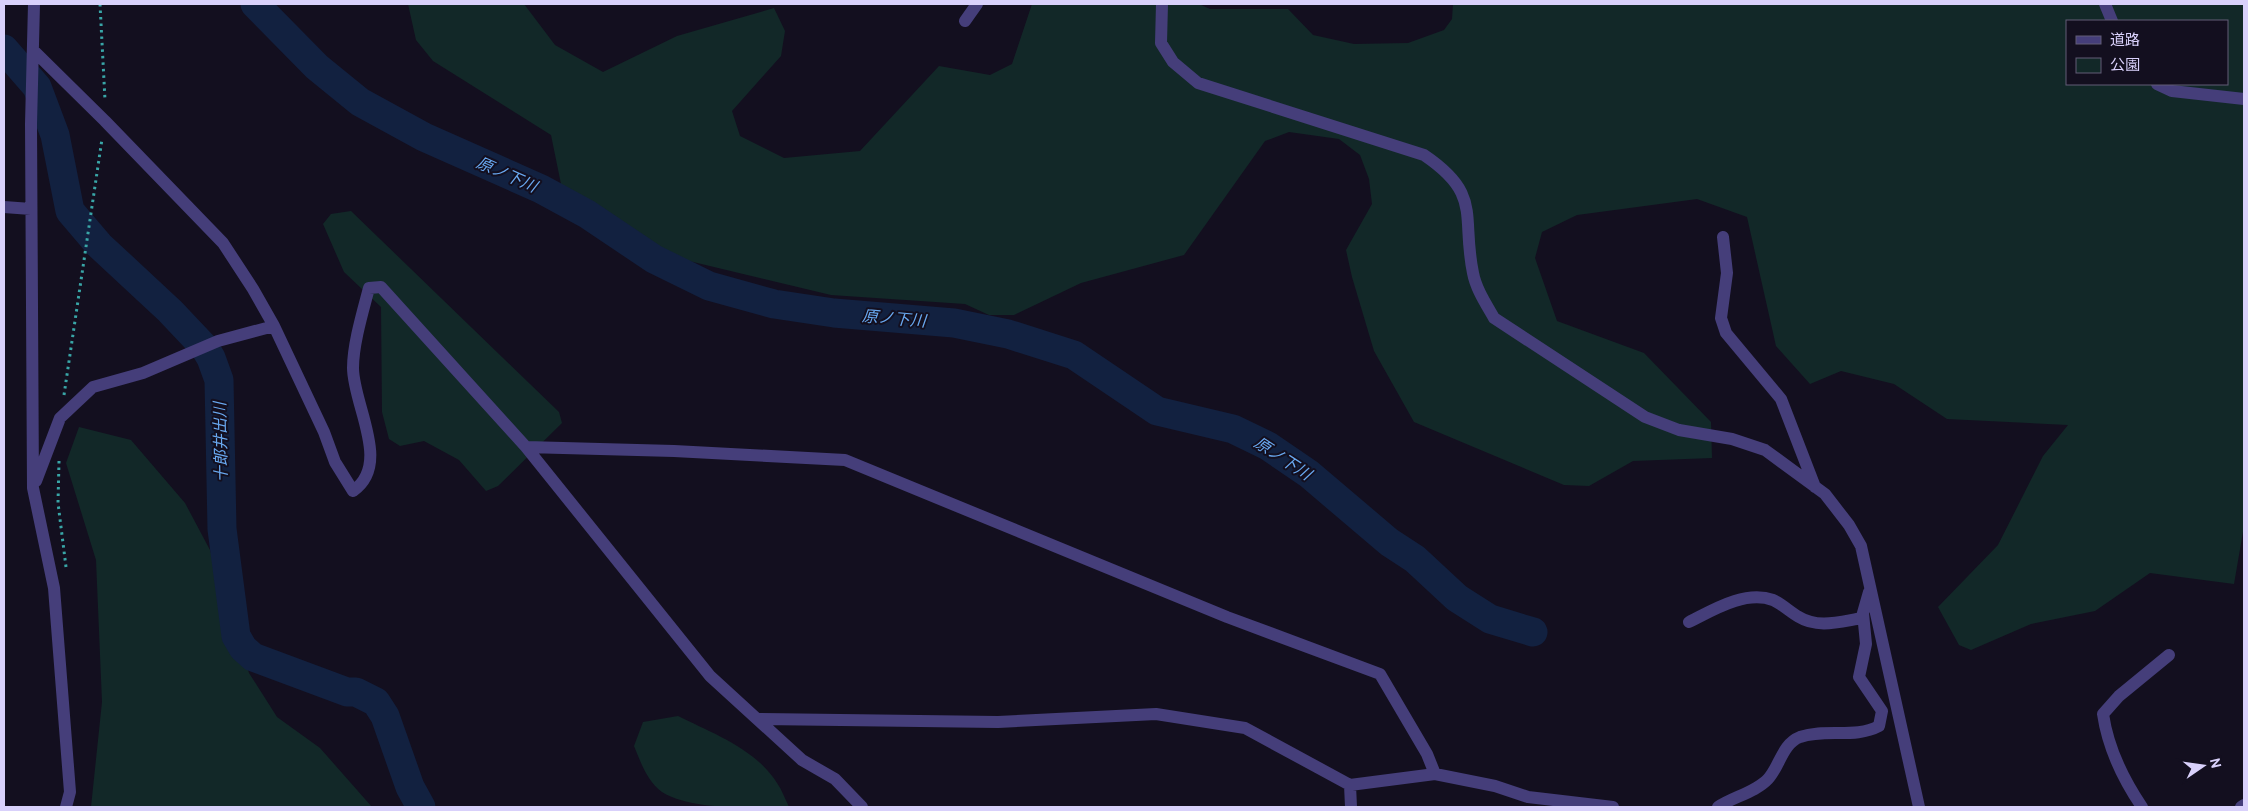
<svg xmlns="http://www.w3.org/2000/svg" width="2248" height="811" viewBox="0 0 2248 811" font-family="Overpass,'Noto Sans JP',sans-serif">
  <rect width="100%" height="100%" fill="#130f1f"/>
  <path fill="#122828" fill-rule="evenodd" d="M 408,4 L 524,4 L 555,45 L 603,72 L 677,36 L 774,8 L 785,31 L 781,56 L 732,111 L 740,136 L 784,158 L 860,151 L 939,66 L 990,75 L 1012,64 L 1032,4 L 1199,4 L 1210,9 L 1288,9 L 1313,35 L 1354,44 L 1408,43 L 1444,30 L 1452,19 L 1453,4 L 2244,4 L 2244,526 L 2234,584 L 2150,573 L 2095,611 L 2031,624 L 1971,650 L 1959,645 L 1938,607 L 1998,545 L 2043,456 L 2068,425 L 1947,419 L 1894,384 L 1841,371 L 1810,384 L 1776,346 L 1747,217 L 1697,199 L 1577,215 L 1542,232 L 1535,258 L 1557,321 L 1644,353 L 1711,422 L 1712,458 L 1633,461 L 1589,486 L 1564,485 L 1414,422 L 1374,351 L 1352,277 L 1346,250 L 1372,204 L 1369,179 L 1360,155 L 1339,139 L 1289,132 L 1265,141 L 1184,255 L 1081,283 L 1014,315 L 989,315 L 965,304 L 831,295 L 639,249 L 561,184 L 551,135 L 433,61 L 416,40 ZM 2067,21 L 2227,21 L 2227,84 L 2067,84 Z
    M 351,211 L 559,412 L 562,423 L 498,486 L 486,491 L 459,460 L 424,441 L 400,446 L 389,439 L 382,412 L 381,307 L 344,272 L 323,224 L 331,214 Z
    M 79,427 L 131,440 L 185,503 L 210,550 L 249,673 L 277,717 L 320,748 L 372,807 L 91,807 L 102,702 L 96,560 L 66,463 Z
    M 678,716 C 712,733 756,749 777,783 C 782,790 785,799 789,807 C 751,807 693,811 662,792 C 647,781 641,763 634,746 L 643,722 Z"/>
  <g fill="none" stroke-linecap="round" stroke-linejoin="round">
    <path stroke="#122140" stroke-width="29" d="M 255,4 L 317,67 L 360,102 L 424,137 L 541,189 L 587,214 L 654,259 L 709,286 L 774,304 L 834,313 L 954,323 L 1008,334 L 1074,355 L 1157,411 L 1233,429 L 1268,446 L 1309,474 L 1389,542 L 1415,559 L 1457,598 L 1490,619 L 1533,632
      M 4,49 L 37,87 L 55,135 L 70,211 L 99,245 L 170,311 L 205,348 L 211,358 L 219,380 L 222,529 L 236,636 L 243,648 L 253,657 L 347,692 L 356,692 L 376,702 L 385,716 L 410,787 L 421,807"/>
    <path stroke="#39a6a7" stroke-width="3" stroke-dasharray="2.5 4" stroke-linecap="butt" d="M 100,4 L 105,100
      M 64,395 L 102,139
      M 59,461 L 58,503 L 66,567"/>
    <path stroke="#453e7a" stroke-width="12" d="M 34,4 L 31,124 L 33,488 L 54,588 L 70,792 L 66,807
      M 1162,4 L 1161,43 L 1173,62 L 1198,83 L 1424,155 C 1483,195 1461,215 1473,273 C 1476,289 1486,304 1494,318 L 1645,417 L 1679,430 L 1732,439 L 1765,450 L 1825,494 L 1849,525 L 1861,546 L 1919,807
      M 2105,4 L 2112,21
      M 965,21 L 977,4
      M 34,51 L 105,121 L 223,243 L 253,289 L 274,326 L 324,432 L 335,462 L 353,491 C 392,464 353,405 353,368 C 353,344 363,311 369,288 L 381,287 L 526,447 L 710,676 L 802,760 L 835,779 L 862,807
      M 2157,84 L 2172,91 L 2244,99
      M 4,207 L 31,209
      M 1723,237 L 1727,273 L 1721,318 L 1726,333 L 1781,399 L 1815,487
      M 526,447 L 674,451 L 845,460 L 1227,617 L 1380,674 L 1427,754 L 1435,774
      M 36,481 L 60,418 L 93,387 L 143,373 L 218,341 L 274,326
      M 1689,622 C 1713,610 1745,590 1773,600 C 1782,604 1790,612 1799,617 C 1818,629 1842,621 1863,618
      M 758,719 L 998,722 L 1156,714 L 1245,728 L 1350,785 L 1435,774 L 1495,786 L 1528,797 L 1613,807
      M 1350,785 L 1351,807
      M 1718,807 C 1733,797 1756,792 1768,779 C 1780,766 1782,744 1800,737 C 1826,728 1855,739 1879,726 L 1882,711 L 1859,677 L 1866,644 L 1863,613 L 1869,592
      M 2142,807 C 2123,779 2108,748 2103,714 L 2119,696 L 2169,655
      M 2241,807 L 2244,805"/>
  </g>
  <g text-anchor="middle" stroke-width="4" stroke-linejoin="round" paint-order="stroke">
    <g font-size="16" font-style="italic" fill="#69a9f1" stroke="#130f1f">
      <text transform="translate(507 174) rotate(24)" y="6">原ノ下川</text>
      <text transform="translate(894 318) rotate(5)" y="6">原ノ下川</text>
      <text transform="translate(220 442) rotate(-91)" y="6">十郎井出川</text>
      <text transform="translate(1283 458) rotate(33)" y="6">原ノ下川</text>
    </g>
  </g>
  <rect width="2248" height="811" fill="none" stroke="#d9d1fb" stroke-width="10"/>
  <rect x="2066" y="20" width="162" height="65" fill="#130f1f" stroke="#625d77"/>
  <rect x="2076" y="36" width="25" height="8" fill="#453e7a" stroke="#625d77"/>
  <text x="2110" y="45" font-size="15" fill="#d9d1fb">道路</text>
  <rect x="2076" y="58" width="25" height="15" fill="#122828" stroke="#625d77"/>
  <text x="2110" y="70" font-size="15" fill="#d9d1fb">公園</text>
  <g transform="translate(2203 766) rotate(77)" stroke="#130f1f" stroke-width="4" paint-order="stroke">
  <path d="M0-4L9 19L0 12L-9 19Z" fill="#d9d1fb"/>
  <text y="-8" font-size="14" font-weight="bold" text-anchor="middle" fill="#d9d1fb">N</text>
  </g>
</svg>
